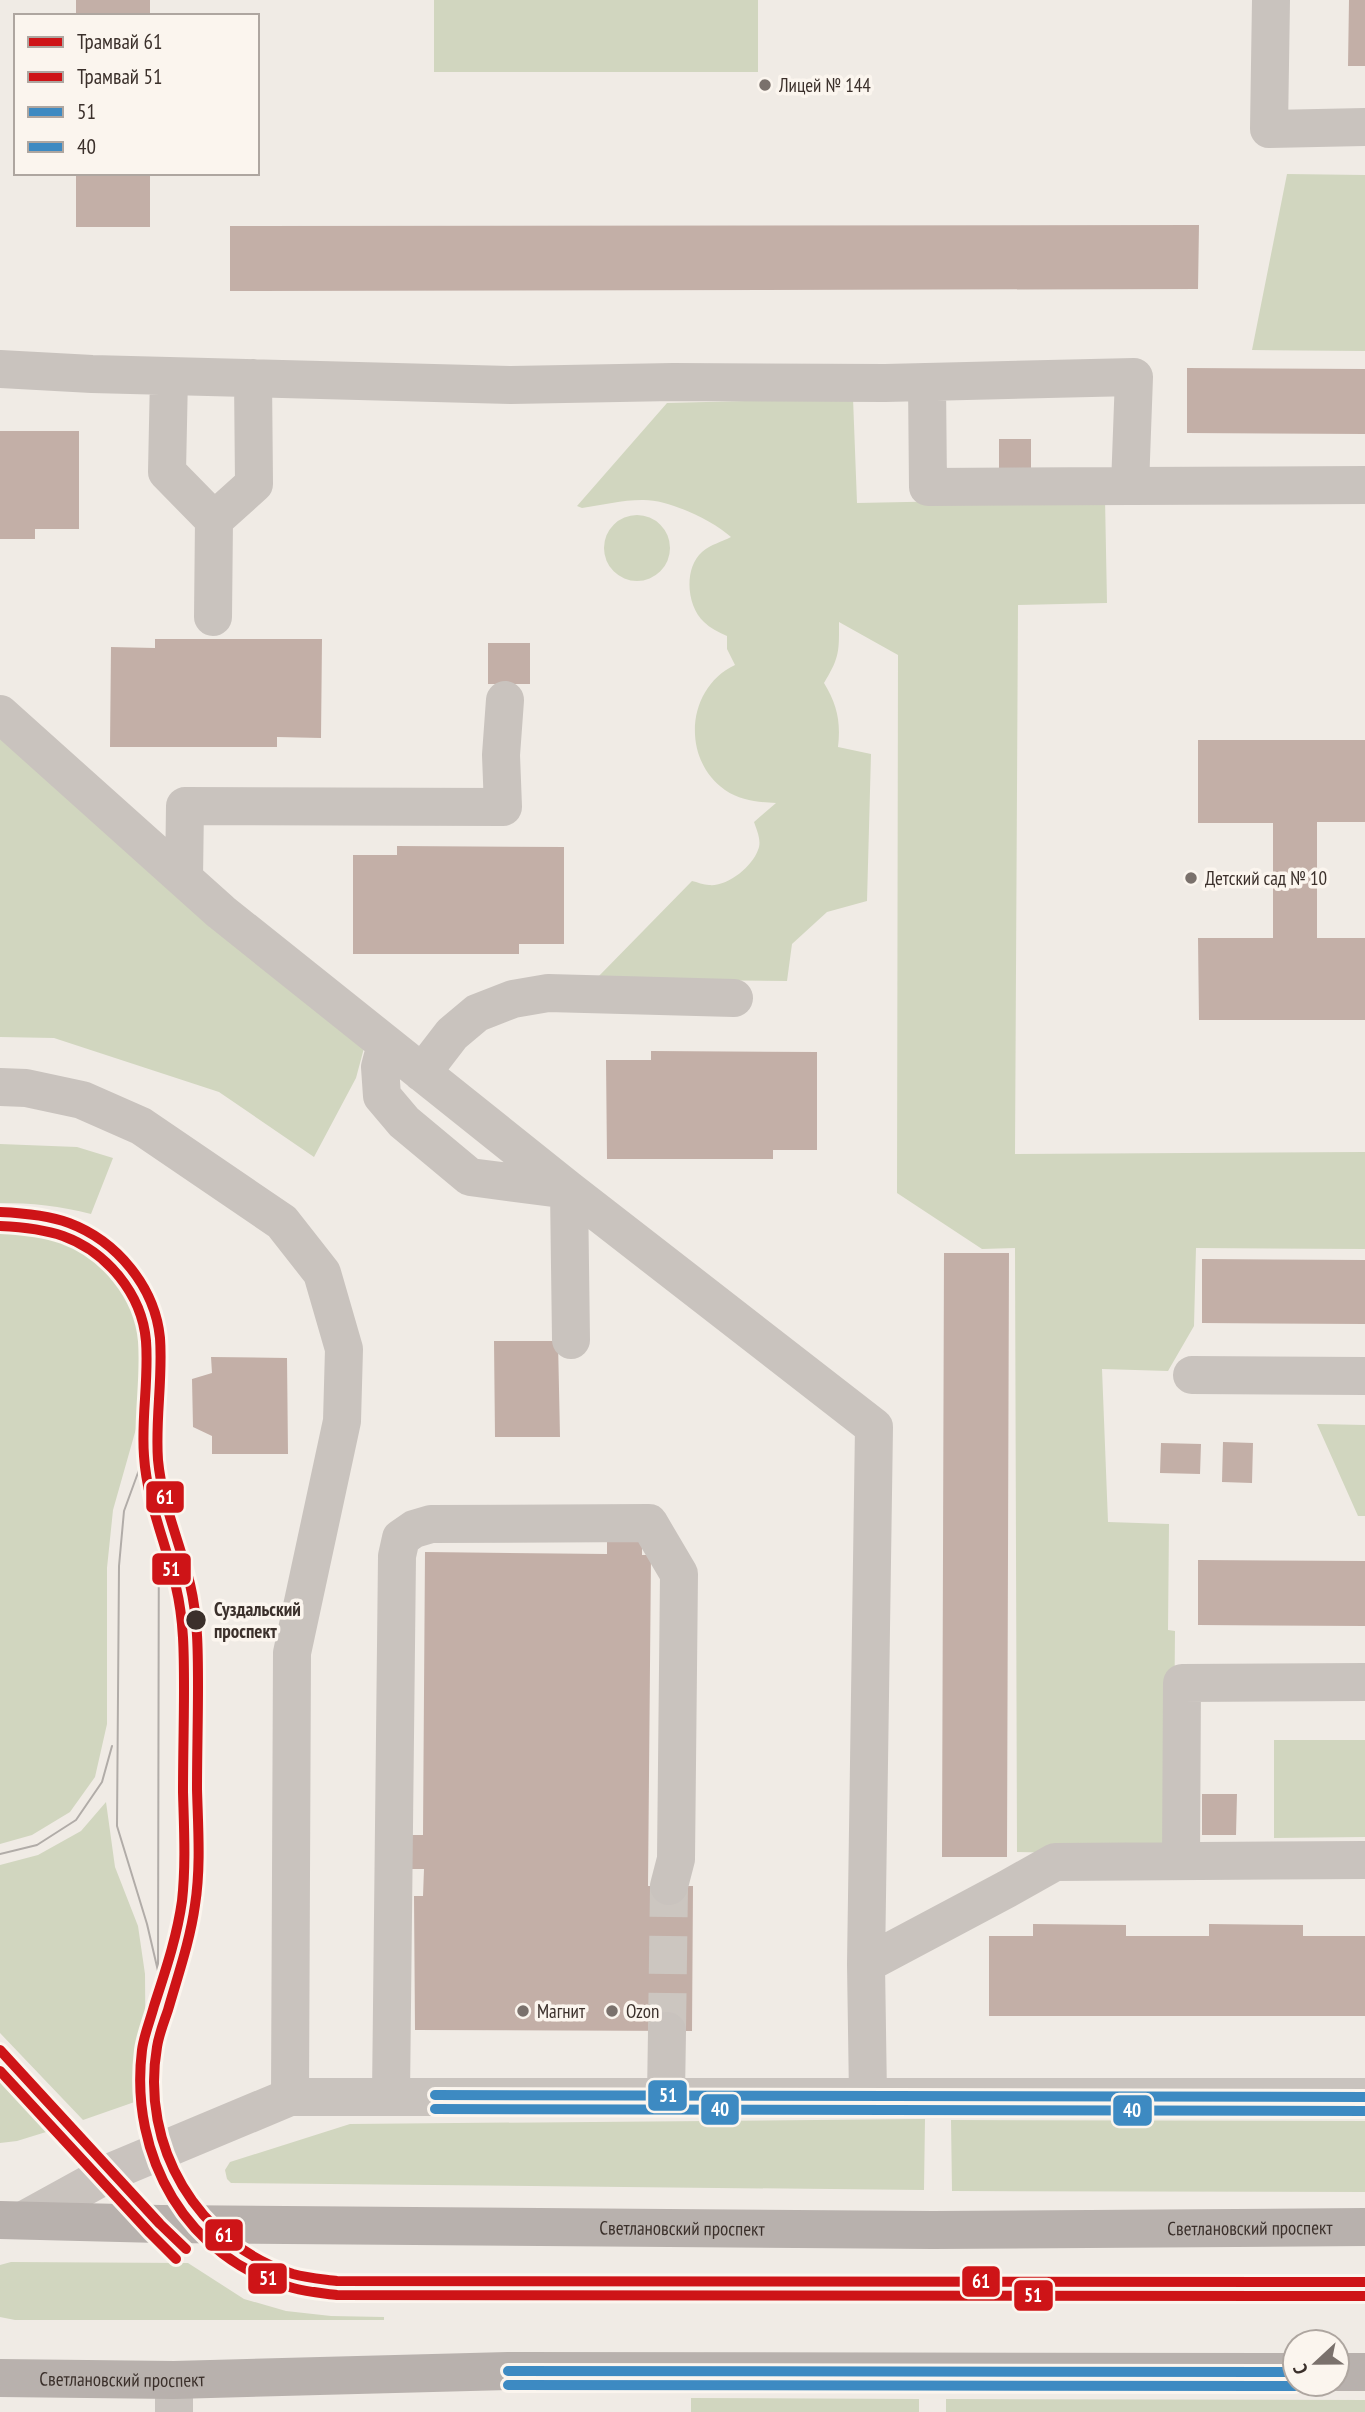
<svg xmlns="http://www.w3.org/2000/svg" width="1365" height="2412" viewBox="0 0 1365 2412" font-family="'PT Sans Narrow',sans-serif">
  <rect width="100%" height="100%" fill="#f0ebe5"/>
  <path fill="#d1d6bf" d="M 434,0 L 758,0 L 758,72 L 434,72 Z
    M 1287,174 L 1365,175 L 1365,351 L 1252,350 Z
    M 853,398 L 857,503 L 1105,498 L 1107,603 L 1018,605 L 1015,1154 L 1365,1152 L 1365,1249 L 1196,1248 L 1194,1326 L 1168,1371 L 1102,1369 L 1108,1522 L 1169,1524 L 1168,1630 L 1175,1631 L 1173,1855 L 1017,1852 L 1015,1248 L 982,1249 L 897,1193 L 898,655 L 839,622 C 839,651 840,657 824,683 C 837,704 841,722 838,747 L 871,754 L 867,901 L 827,912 L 792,944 L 787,981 L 596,979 L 692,881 C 697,882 704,885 709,885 C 727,887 752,867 758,850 C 762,841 757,831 754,822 L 776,803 C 758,802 741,801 725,790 C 681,759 686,688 735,665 L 727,649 L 727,636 C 718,632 710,628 704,622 C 686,605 684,568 702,552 C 711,544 722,542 731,537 C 712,520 668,499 642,500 C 622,500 602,505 582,508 L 577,506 L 667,403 Z
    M604 548a33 33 0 1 1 66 0a33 33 0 1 1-66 0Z
    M 0,729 L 364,1048 L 356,1078 L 314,1157 L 219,1092 L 54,1038 L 0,1037 Z
    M 0,1144 L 77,1147 L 113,1158 L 91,1214 C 61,1206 31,1203 0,1203 Z
    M 0,1225 L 23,1225 L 61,1230 L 97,1252 L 121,1276 L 138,1310 L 145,1343 L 147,1390 L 113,1510 L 107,1568 L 107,1724 L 95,1777 L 70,1812 L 32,1835 L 0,1844 Z
    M 1317,1424 L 1365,1425 L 1365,1516 L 1358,1516 Z
    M 1274,1740 L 1365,1740 L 1365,1837 L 1274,1838 Z
    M 106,1802 L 115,1867 L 138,1926 L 145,1974 L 146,2098 L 83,2120 L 0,2033 L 0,1865 L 38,1855 L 81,1831 Z
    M 0,2065 L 59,2128 L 17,2141 L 0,2143 Z
    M 925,2119 L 924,2190 L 231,2183 L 227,2179 L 225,2170 L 230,2162 L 350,2124 Z
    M 951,2120 L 1365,2121 L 1365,2192 L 952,2191 Z
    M 11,2262 L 188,2263 L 244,2299 L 286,2311 L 331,2316 L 384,2317 L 384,2320 L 15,2320 L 0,2317 L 0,2265 Z
    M 691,2398 L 919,2399 L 919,2412 L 691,2412 Z
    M 946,2399 L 1365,2400 L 1365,2412 L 946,2412 Z"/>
  <path fill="#c3afa7" d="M 76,0 L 150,0 L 150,16 L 76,16 Z
    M 1349,0 L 1365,0 L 1365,66 L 1348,66 Z
    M 76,173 L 150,173 L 150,227 L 76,227 Z
    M 1199,225 L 1198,289 L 230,291 L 230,226 Z
    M 1187,368 L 1365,369 L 1365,434 L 1187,433 Z
    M 0,431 L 79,431 L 79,529 L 35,529 L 35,539 L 0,539 Z
    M 999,439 L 1031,439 L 1031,471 L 999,471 Z
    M 155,639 L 322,639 L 321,738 L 277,737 L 277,747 L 110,747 L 111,647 L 155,648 Z
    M 488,643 L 530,643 L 530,684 L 488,684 Z
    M 1198,740 L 1365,740 L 1365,822 L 1317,822 L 1317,938 L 1365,938 L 1365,1020 L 1199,1020 L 1198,938 L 1273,938 L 1273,823 L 1198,823 Z
    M 397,846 L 564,847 L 564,944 L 519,944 L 519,954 L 353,954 L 353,855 L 397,855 Z
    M 651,1051 L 817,1052 L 817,1150 L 773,1150 L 773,1159 L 607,1159 L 606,1060 L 651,1060 Z
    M 944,1253 L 1009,1253 L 1007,1857 L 942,1857 Z
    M 1202,1259 L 1365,1260 L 1365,1324 L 1202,1323 Z
    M 494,1341 L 558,1341 L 560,1437 L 495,1437 Z
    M 211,1357 L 287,1358 L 288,1454 L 212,1454 L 212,1436 L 193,1427 L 192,1379 L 212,1373 Z
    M 1223,1442 L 1253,1443 L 1252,1483 L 1222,1482 Z
    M 1161,1443 L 1201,1444 L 1200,1474 L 1160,1473 Z
    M 607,1538 L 642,1538 L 642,1555 L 651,1555 L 648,1886 L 693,1886 L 692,2031 L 415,2030 L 414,1896 L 423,1896 L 424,1869 L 406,1869 L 406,1835 L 423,1835 L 425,1552 L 607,1554 Z
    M 1198,1560 L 1365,1561 L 1365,1626 L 1198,1625 Z
    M 1202,1794 L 1237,1794 L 1236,1835 L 1202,1835 Z
    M 1033,1924 L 1126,1925 L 1126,1936 L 1209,1936 L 1209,1924 L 1303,1925 L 1303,1936 L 1365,1936 L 1365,2016 L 989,2016 L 989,1936 L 1033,1936 Z"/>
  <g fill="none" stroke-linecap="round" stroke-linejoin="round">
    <path stroke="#ccc6c0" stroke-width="38" stroke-dasharray="38 19" stroke-linecap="butt" d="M 667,2031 L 669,1886"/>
    <path stroke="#c9c3be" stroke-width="38" d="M 1271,0 L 1269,129 L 1365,127
      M 0,369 L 92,374 L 511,385 L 673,382 L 885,383 L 1134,377 L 1130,486 L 1365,485
      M 169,376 L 167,472 L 214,520 L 254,484 L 253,378
      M 927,382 L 928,487 L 1130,486
      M 213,617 L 214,520
      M 0,714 L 221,912 L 569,1190 L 874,1427 L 866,1964 L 868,2096
      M 184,878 L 185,806 L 503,807 L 501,755 L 505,700
      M 386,1044 L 380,1067 L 382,1096 L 404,1122 L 470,1177 L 569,1190 L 571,1340
      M 422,1073 L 452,1034 L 477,1013 L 513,999 L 548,993 L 734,998
      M 0,1087 L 26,1088 L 82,1100 L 141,1126 L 282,1222 L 322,1273 L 344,1349 L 342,1421 L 292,1653 L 290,2097
      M 1192,1375 L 1365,1376
      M 1181,1861 L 1182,1683 L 1365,1682
      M 866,1964 L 1007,1889 L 1055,1862 L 1365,1860
      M 391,2096 L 397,1556 L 401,1538 L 414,1529 L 431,1524 L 649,1523 L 679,1574 L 676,1859 L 669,1886
      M 666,2096 L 667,2031
      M 24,2220 L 113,2171 L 290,2097 L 1365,2097
      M 174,2380 L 174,2412"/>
    <g stroke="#b8b1ad" stroke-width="38">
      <path id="s1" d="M 0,2220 L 160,2224 L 933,2230 L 1365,2227"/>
      <path d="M 1337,2372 L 1365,2372"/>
      <path id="s2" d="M 0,2378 L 174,2380 L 508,2371 L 1295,2372"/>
    </g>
    <path stroke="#b1aca8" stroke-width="2" d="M 0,1854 L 37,1845 L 76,1820 L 102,1782 L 112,1746
      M 158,1971 L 147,1924 L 117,1826 L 119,1566 L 124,1511 L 143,1459 L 159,1392
      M 156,2051 L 158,1971 L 159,1469"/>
    <defs>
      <path id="bus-1" d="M 435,2095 L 1365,2097
        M 508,2371 L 1295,2372"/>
      <path id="bus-2" d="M 435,2109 L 1365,2111
        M 508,2385 L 1295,2386"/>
    </defs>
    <use href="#bus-1" stroke="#fbf5ee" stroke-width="16"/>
    <use href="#bus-2" stroke="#fbf5ee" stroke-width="16"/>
    <use href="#bus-1" stroke="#3d8ac2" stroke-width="10"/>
    <use href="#bus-2" stroke="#3d8ac2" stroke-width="10"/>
    <defs>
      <path id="tram-1" d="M 0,1212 C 23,1213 47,1215 69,1223 C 117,1241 155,1287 160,1338 C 163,1379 155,1420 158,1460 C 162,1503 180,1543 190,1584 C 198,1618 198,1652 198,1686 C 198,1721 197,1755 197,1789 C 198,1827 201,1867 195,1905 C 190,1941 178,1975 168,2010 C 164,2022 159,2034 157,2047 C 140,2146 197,2243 293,2274 C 307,2278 322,2279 337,2281 L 1365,2282
        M 0,2050 L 160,2224 L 186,2249"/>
      <path id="tram-2" d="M 0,1226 C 21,1227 43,1229 63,1236 C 107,1252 142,1294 146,1341 C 149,1380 141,1418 144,1456 C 147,1502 166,1543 176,1587 C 184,1620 184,1655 184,1689 C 184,1723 183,1758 183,1792 C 184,1828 186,1865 182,1901 C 177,1937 165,1972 154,2006 C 150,2021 144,2035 142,2050 C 129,2156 186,2259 293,2288 C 307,2292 322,2293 337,2295 L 1365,2296
        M 0,2071 L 150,2233 L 176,2259"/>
    </defs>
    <use href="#tram-1" stroke="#fbf5ee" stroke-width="16"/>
    <use href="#tram-2" stroke="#fbf5ee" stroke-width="16"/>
    <use href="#tram-1" stroke="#ce1417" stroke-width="10"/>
    <use href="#tram-2" stroke="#ce1417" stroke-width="10"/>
  </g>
  <g fill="#7a716c" stroke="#fbf5ee" stroke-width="2.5">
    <circle cx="765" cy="85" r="7"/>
    <circle cx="1191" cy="878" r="7"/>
    <circle cx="523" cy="2011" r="7"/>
    <circle cx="612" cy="2011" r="7"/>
  </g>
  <circle fill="#3b302b" stroke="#fbf5ee" stroke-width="2.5" cx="196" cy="1620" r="11"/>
  <g text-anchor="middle" stroke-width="7" stroke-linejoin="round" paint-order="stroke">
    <g font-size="19" fill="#3b302b" stroke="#fbf5ee" text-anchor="start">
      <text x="779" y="92">Лицей № 144</text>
      <text x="1205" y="885">Детский сад № 10</text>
      <text x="537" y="2018">Магнит</text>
      <text x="626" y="2018">Ozon</text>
    </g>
    <g font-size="19" font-weight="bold" fill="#3b302b" stroke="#fbf5ee" text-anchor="start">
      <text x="214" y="1616">Суздальский<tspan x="214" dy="22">проспект</tspan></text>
    </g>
    <g font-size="19" fill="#3b302b" stroke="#fbf5ee">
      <text dy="7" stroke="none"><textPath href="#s1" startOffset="682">Светлановский проспект</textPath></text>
      <text dy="7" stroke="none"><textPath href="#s1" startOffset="1250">Светлановский проспект</textPath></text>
      <text dy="7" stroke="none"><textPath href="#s2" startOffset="122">Светлановский проспект</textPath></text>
    </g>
  </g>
  <g stroke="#fbf5ee" stroke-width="2.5">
    <rect x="145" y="1480" width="40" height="34" rx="7" fill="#ce1417"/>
    <rect x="151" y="1552" width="41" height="34" rx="7" fill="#ce1417"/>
    <rect x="647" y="2079" width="41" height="33" rx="7" fill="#3d8ac2"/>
    <rect x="700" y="2093" width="40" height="33" rx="7" fill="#3d8ac2"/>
    <rect x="1112" y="2094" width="41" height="33" rx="7" fill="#3d8ac2"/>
    <rect x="204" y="2218" width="40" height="34" rx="7" fill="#ce1417"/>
    <rect x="247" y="2262" width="41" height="33" rx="7" fill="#ce1417"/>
    <rect x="961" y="2265" width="40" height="33" rx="7" fill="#ce1417"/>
    <rect x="1013" y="2279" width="41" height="33" rx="7" fill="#ce1417"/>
  </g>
  <g font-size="19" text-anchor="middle" font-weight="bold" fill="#fff">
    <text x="165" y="1504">61</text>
    <text x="171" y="1576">51</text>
    <text x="668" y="2102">51</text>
    <text x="720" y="2116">40</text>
    <text x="1132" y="2117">40</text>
    <text x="224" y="2242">61</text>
    <text x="268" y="2285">51</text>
    <text x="981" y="2288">61</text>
    <text x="1033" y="2302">51</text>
  </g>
  <rect x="14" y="14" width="245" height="161" fill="#fbf5ee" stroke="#aea6a0" stroke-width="2"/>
  <rect x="28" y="37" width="35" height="10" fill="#ce1417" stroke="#aea6a0" stroke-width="2"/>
  <text x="77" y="49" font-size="21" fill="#3b302b">Трамвай 61</text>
  <rect x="28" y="72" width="35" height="10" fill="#ce1417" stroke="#aea6a0" stroke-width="2"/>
  <text x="77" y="84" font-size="21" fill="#3b302b">Трамвай 51</text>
  <rect x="28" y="107" width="35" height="10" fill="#3d8ac2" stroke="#aea6a0" stroke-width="2"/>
  <text x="77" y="119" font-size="21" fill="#3b302b">51</text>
  <rect x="28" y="142" width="35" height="10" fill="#3d8ac2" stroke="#aea6a0" stroke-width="2"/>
  <text x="77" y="154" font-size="21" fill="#3b302b">40</text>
  <g transform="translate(1316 2363) rotate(248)"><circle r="33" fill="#fbf5ee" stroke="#aea6a0" stroke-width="2"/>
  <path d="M0-5L12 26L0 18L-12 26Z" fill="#7a716c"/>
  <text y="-10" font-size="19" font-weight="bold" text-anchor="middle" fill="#3b302b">С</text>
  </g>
</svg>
